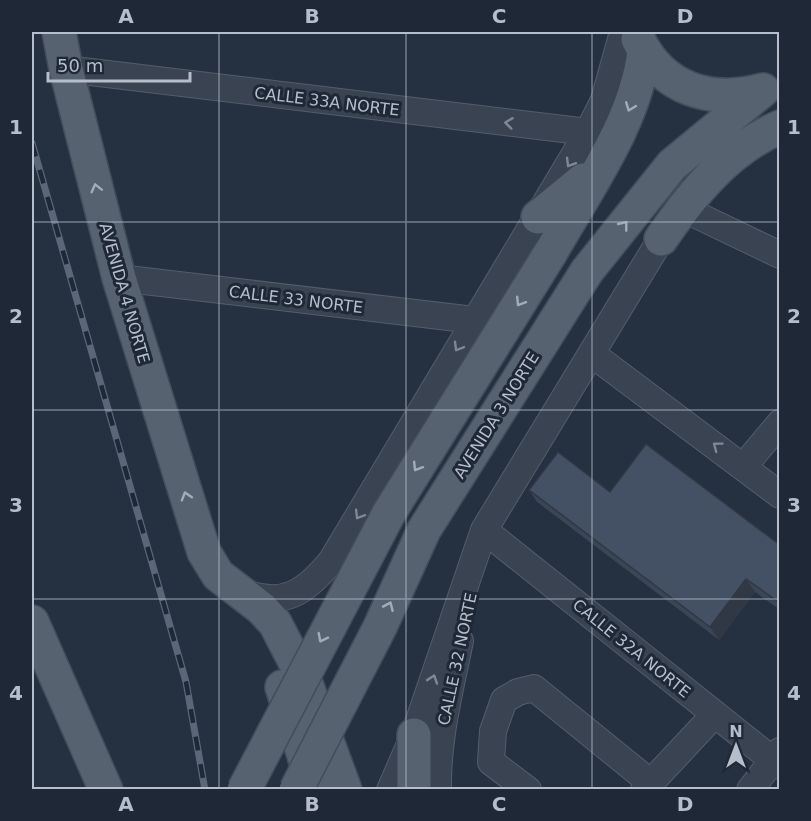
<svg xmlns="http://www.w3.org/2000/svg" width="811" height="821" viewBox="0 0 811 821" font-family="'DejaVu Sans',sans-serif">
  <rect width="100%" height="100%" fill="#253141"/>
  <g fill="none" stroke-linecap="round" stroke-linejoin="round">
    <defs>
      <path id="minor" d="M 66,69 L 588,132
        M 682,208 L 780,255
        M 119,278 L 474,320
        M 592,354 L 780,495
        M 744,466 L 780,423
        M 484,530 L 780,766
        M 242,592 C 284,608 306,592 332,560 L 588,132 L 604,100 L 623,32
        M 390,790 L 414,735 L 484,530 L 661,239
        M 438,790 C 437,739 450,690 460,641
        M 528,790 L 491,762 L 493,731 L 504,700 L 518,692 L 534,688 L 651,783
        M 644,790 L 715,714
        M 750,790 L 780,751"/>
      <path id="major" d="M 59,32 L 66,69 L 119,278 L 204,552 L 218,575 L 261,608 L 275,623 L 305,681 L 345,790
        M 638,39 C 663,90 711,104 763,90
        M 538,217 L 583,180
        M 661,239 C 692,194 728,149 780,127
        M 551,252 C 586,190 636,122 644,51
        M 587,271 L 672,165 L 763,90
        M 32,622 L 106,790
        M 282,687 L 314,787 L 317,790
        M 414,735 L 414,790"/>
    </defs>
    <use href="#minor" stroke="#545e6b" stroke-width="28"/>
    <use href="#major" stroke="#434c5a" stroke-width="36"/>
    <use href="#minor" stroke="#394351" stroke-width="26"/>
    <use href="#major" stroke="#576271" stroke-width="33"/>
    <defs>
      <path id="rail" d="M 32,143 L 186,682 L 205,790"/>
    </defs>
    <use href="#rail" stroke="#5b6778" stroke-width="7"/>
    <use href="#rail" stroke="#1e2836" stroke-width="4.5" stroke-dasharray="14" stroke-linecap="butt"/>
    <defs>
      <path id="major-bridge" d="M 244,790 L 389,513 L 551,252
        M 296,790 L 380,627 L 424,530 L 587,271"/>
    </defs>
    <use href="#major-bridge" stroke="#434c5a" stroke-width="36" stroke-linecap="butt"/>
    <use href="#major-bridge" stroke="#576271" stroke-width="33"/>
  </g>
  <path fill="#3a4555" d="M 529,490 L 610,492 L 780,545 L 780,610 L 755,592 L 719,640 L 537,502 Z"/>
  <path fill="#303845" d="M 746,579 L 755,592 L 719,640 L 710,627 Z"/>
  <path fill="#445063" stroke="#303845" stroke-width="1.5" d="M 646,444 L 780,545 L 780,603 L 746,579 L 710,627 L 529,490 L 558,452 L 610,492 Z"/>
  <defs><path id="oneway-chevron" d="M-2-3.5L2.5 0L-2 3.5" fill="none" stroke-width="1.6" stroke-linecap="round" stroke-linejoin="round" transform="scale(1.5)"/></defs>
  <g stroke="#a3acb9">
    <use href="#oneway-chevron" transform="translate(630 107) rotate(111)"/>
    <use href="#oneway-chevron" transform="translate(96 188) rotate(-104)"/>
    <use href="#oneway-chevron" transform="translate(624 225) rotate(-51)"/>
    <use href="#oneway-chevron" transform="translate(520 302) rotate(122)"/>
    <use href="#oneway-chevron" transform="translate(417 467) rotate(122)"/>
    <use href="#oneway-chevron" transform="translate(186 496) rotate(-107)"/>
    <use href="#oneway-chevron" transform="translate(389 606) rotate(-66)"/>
    <use href="#oneway-chevron" transform="translate(322 638) rotate(117)"/>
  </g>
  <g stroke="#7e8794">
    <use href="#oneway-chevron" transform="translate(509 123) rotate(-173)"/>
    <use href="#oneway-chevron" transform="translate(570 163) rotate(121)"/>
    <use href="#oneway-chevron" transform="translate(458 347) rotate(120)"/>
    <use href="#oneway-chevron" transform="translate(717 446) rotate(-143)"/>
    <use href="#oneway-chevron" transform="translate(359 515) rotate(121)"/>
    <use href="#oneway-chevron" transform="translate(433 679) rotate(-71)"/>
  </g>
  <path fill="none" stroke="#b6becb" stroke-width="1.5" stroke-opacity="0.55" d="M 219,32 L 219,790M 406,32 L 406,790M 592,32 L 592,790M 32,222 L 780,222M 32,410 L 780,410M 32,599 L 780,599"/>
  <g text-anchor="middle" stroke-width="6" stroke-linejoin="round" paint-order="stroke">
    <g font-size="16" fill="#b6becb" stroke="#1e2836">
      <text transform="translate(327 101) rotate(7)" y="6">CALLE 33A NORTE</text>
      <text transform="translate(125 293) rotate(74)" y="6">AVENIDA 4 NORTE</text>
      <text transform="translate(296 299) rotate(7)" y="6">CALLE 33 NORTE</text>
      <text transform="translate(496 415) rotate(-58)" y="6">AVENIDA 3 NORTE</text>
      <text transform="translate(632 648) rotate(39)" y="6">CALLE 32A NORTE</text>
      <text transform="translate(457 659) rotate(-78)" y="6">CALLE 32 NORTE</text>
    </g>
  </g>
  <rect width="811" height="821" fill="none" stroke="#1e2836" stroke-width="66"/>
  <g transform="translate(736 746)" stroke="#1e2836" stroke-width="4.5" paint-order="stroke">
  <path d="M0-4.5L10 22L0 15L-10 22Z" fill="#b6becb"/>
  <text y="-9" font-size="16" font-weight="bold" text-anchor="middle" fill="#b6becb">N</text>
  </g>
  <path d="M48 72v9h142v-9" fill="none" stroke="#b6becb" stroke-width="3"/>
  <text x="57" y="72" font-size="18" fill="#b6becb" stroke="#1e2836" stroke-width="4.5" paint-order="stroke">50 m</text>
  <rect x="33" y="33" width="745" height="755" fill="none" stroke="#b6becb" stroke-width="2"/>
  <g font-size="20" text-anchor="middle" font-weight="bold" fill="#b6becb">
    <text x="126" y="23">A</text>
    <text x="312" y="23">B</text>
    <text x="499" y="23">C</text>
    <text x="685" y="23">D</text>
    <text x="16" y="134">1</text>
    <text x="794" y="134">1</text>
    <text x="16" y="323">2</text>
    <text x="794" y="323">2</text>
    <text x="16" y="512">3</text>
    <text x="794" y="512">3</text>
    <text x="16" y="700">4</text>
    <text x="794" y="700">4</text>
    <text x="126" y="811">A</text>
    <text x="312" y="811">B</text>
    <text x="499" y="811">C</text>
    <text x="685" y="811">D</text>
  </g>
</svg>
